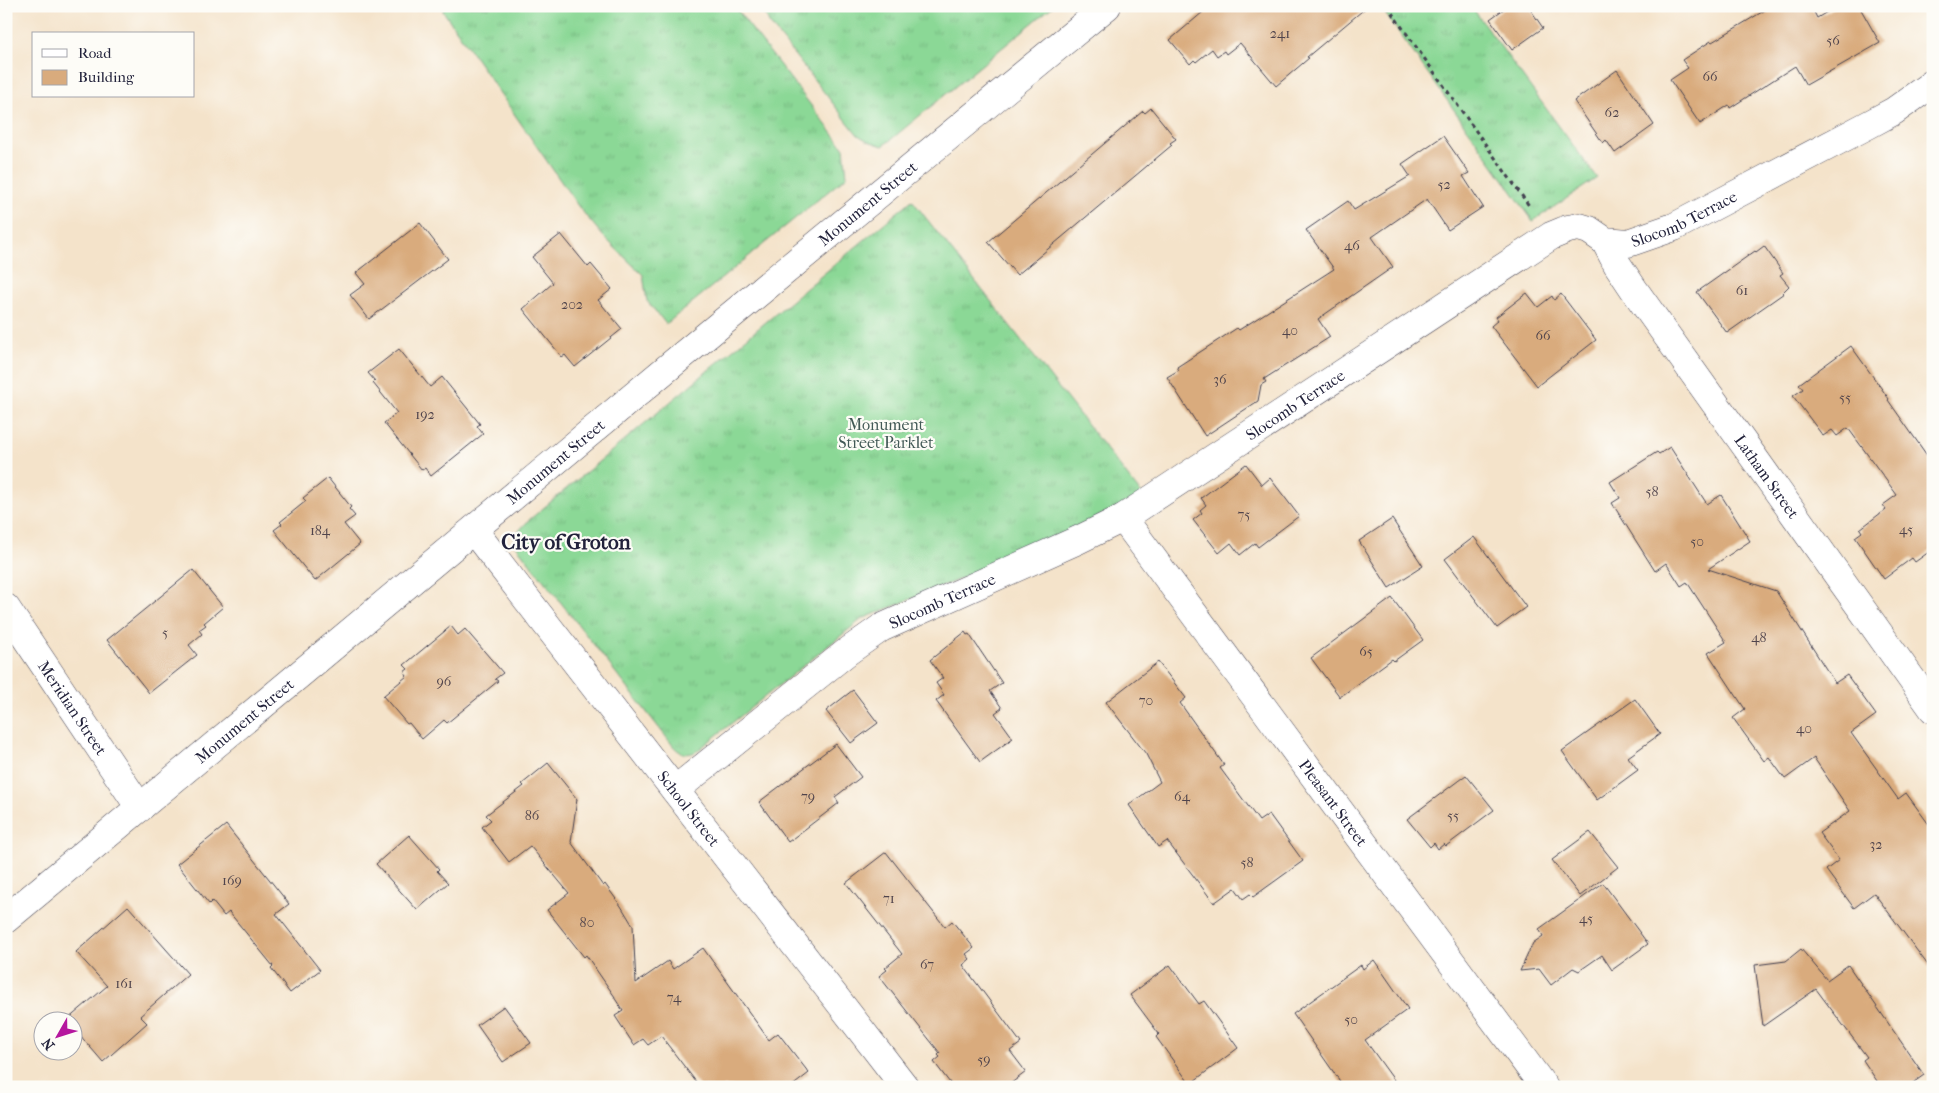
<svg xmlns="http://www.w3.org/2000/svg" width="1939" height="1093" viewBox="0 0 1939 1093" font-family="'IM FELL French Canon',serif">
  <defs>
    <pattern id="grass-tufts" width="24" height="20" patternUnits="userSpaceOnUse" patternTransform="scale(1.25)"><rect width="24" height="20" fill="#8bd896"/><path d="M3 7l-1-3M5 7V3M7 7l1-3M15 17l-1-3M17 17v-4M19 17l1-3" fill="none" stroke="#78b982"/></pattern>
  </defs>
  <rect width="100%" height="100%" fill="#fdfcf7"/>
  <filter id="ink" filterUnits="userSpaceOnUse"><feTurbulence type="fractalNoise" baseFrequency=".02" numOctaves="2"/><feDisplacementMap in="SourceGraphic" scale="10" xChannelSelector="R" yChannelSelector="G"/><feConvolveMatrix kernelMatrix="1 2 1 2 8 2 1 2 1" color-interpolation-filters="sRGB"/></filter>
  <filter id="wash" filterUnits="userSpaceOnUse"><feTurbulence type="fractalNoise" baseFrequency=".0096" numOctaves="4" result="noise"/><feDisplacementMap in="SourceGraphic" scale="20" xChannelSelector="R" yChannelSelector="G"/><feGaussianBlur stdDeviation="1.12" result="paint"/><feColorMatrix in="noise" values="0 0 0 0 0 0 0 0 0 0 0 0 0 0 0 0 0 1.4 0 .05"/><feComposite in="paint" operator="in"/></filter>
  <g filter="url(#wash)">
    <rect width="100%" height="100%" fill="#f4e3ca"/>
    <path fill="url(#grass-tufts)" stroke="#567d68" d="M 444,6 L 734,6 L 844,148 L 847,176 L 666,324 L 647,301 L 643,275 L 603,236 L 578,206 L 443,11 Z
      M 762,6 L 1053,6 L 883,146 L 868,141 L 858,135 L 769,23 Z
      M 1380,6 L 1471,6 L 1597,178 L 1533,221 Z
      M 912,200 L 1142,495 L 1041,546 L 862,619 L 697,751 C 688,756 681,754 674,747 L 515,544 L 516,534 L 529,520 Z"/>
    <g id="blocks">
      <path fill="#d9ab7d" d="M 1210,6 L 1368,6 L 1307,57 L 1309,58 L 1276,86 L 1240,43 L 1226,54 L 1224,51 L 1217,56 L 1212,49 L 1196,62 L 1194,60 L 1190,64 L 1170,40 Z
        M 1508,6 L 1528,6 L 1543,28 L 1512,50 L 1490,19 Z
        M 1772,6 L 1811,6 L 1817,18 L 1837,6 L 1859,6 L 1880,43 L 1806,85 L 1795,66 L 1730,108 L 1729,105 L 1700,124 L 1670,80 L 1688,68 L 1682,60 L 1711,41 L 1712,42 Z
        M 1617,70 L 1654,125 L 1615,153 L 1606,140 L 1603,143 L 1574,101 Z
        M 1151,108 L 1176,139 L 1170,143 L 1172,145 L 1017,275 L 988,242 L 1143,111 L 1145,113 Z
        M 1443,136 L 1469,173 L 1463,176 L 1483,207 L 1448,230 L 1427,199 L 1372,237 L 1393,267 L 1318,319 L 1330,337 L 1264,379 L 1266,382 L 1261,385 L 1258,401 L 1205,436 L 1167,377 L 1179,370 L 1177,367 L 1237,328 L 1239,330 L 1334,269 L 1306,230 L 1348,201 L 1354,210 L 1410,176 L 1402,164 Z
        M 420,223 L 448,259 L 369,319 L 350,295 L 365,284 L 356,273 Z
        M 561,234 L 588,267 L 591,264 L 612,289 L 598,300 L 622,329 L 575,367 L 565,355 L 562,357 L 523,309 L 553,283 L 532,257 Z
        M 1764,246 L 1783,273 L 1780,275 L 1789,286 L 1783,292 L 1784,293 L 1727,333 L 1697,292 L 1755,251 L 1756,252 Z
        M 1527,293 L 1538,307 L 1552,296 L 1554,300 L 1561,294 L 1596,340 L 1537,386 L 1491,326 L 1498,320 L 1496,317 Z
        M 1851,346 L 1889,399 L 1888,400 L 1933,464 L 1933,549 L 1915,562 L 1912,558 L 1884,579 L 1855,537 L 1862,532 L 1860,529 L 1886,509 L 1883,505 L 1897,495 L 1848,428 L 1837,436 L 1832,430 L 1823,436 L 1793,396 L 1803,389 L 1799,384 Z
        M 399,349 L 430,387 L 442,377 L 480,424 L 477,426 L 483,434 L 431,476 L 425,468 L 422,470 L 384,423 L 397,413 L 373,383 L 375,381 L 368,373 Z
        M 1670,447 L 1707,504 L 1721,495 L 1750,541 L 1708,569 L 1776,591 L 1835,683 L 1847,675 L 1876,715 L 1851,733 L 1898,799 L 1906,793 L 1933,830 L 1933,972 L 1874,893 L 1854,908 L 1826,870 L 1839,860 L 1819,833 L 1850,811 L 1814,758 L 1785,779 L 1769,757 L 1764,761 L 1733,718 L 1745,709 L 1708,653 L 1726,642 L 1687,582 L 1681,586 L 1666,563 L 1655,571 L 1612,503 L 1620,498 L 1610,482 L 1657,452 L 1659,454 Z
        M 1246,464 L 1262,485 L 1270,478 L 1299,516 L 1258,547 L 1255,543 L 1240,555 L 1231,543 L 1219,553 L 1193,520 L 1202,513 L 1200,510 L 1206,505 L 1201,498 Z
        M 328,478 L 351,507 L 349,509 L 355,516 L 344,524 L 360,544 L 315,581 L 274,530 L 282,524 L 280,522 L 306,501 L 303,498 Z
        M 1392,519 L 1423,566 L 1389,588 L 1359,541 Z
        M 1474,537 L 1526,607 L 1497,628 L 1445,559 Z
        M 193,570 L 223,607 L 204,623 L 206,625 L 199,630 L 202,634 L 189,645 L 197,655 L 149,693 L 107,640 Z
        M 1392,598 L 1423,640 L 1394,661 L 1392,659 L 1340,697 L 1311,658 Z
        M 451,626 L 458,635 L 465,629 L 503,673 L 495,679 L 498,681 L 447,723 L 444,720 L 422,739 L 409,723 L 407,724 L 383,696 L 407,676 L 404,672 L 408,669 L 404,665 Z
        M 965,632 L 967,635 L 969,634 L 1002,683 L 990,691 L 1002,708 L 995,713 L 1013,738 L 980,762 L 936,701 L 944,695 L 936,683 L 943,678 L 930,660 Z
        M 1158,662 L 1186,698 L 1180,703 L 1224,765 L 1220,768 L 1259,821 L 1269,814 L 1303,861 L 1253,897 L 1250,894 L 1243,899 L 1235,888 L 1214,903 L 1167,841 L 1158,847 L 1129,805 L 1160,782 L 1146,754 L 1106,702 Z
        M 853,690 L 878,723 L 851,743 L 826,711 Z
        M 1635,699 L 1660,734 L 1628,757 L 1638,770 L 1597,800 L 1562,751 Z
        M 836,744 L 861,777 L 835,797 L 839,803 L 788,842 L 759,802 Z
        M 548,763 L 577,799 L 571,842 L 603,886 L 605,884 L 621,906 L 633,926 L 636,983 L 668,961 L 673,969 L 703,948 L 769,1040 L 778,1033 L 809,1073 L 791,1087 L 700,1087 L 661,1036 L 648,1045 L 643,1039 L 634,1045 L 615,1016 L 623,1011 L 614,997 L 615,997 L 586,955 L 584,957 L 547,910 L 569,893 L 530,846 L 509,862 L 482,827 L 491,820 L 486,815 L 524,786 L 522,784 Z
        M 1466,775 L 1494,810 L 1446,846 L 1444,844 L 1438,849 L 1434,843 L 1430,847 L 1407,819 Z
        M 226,825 L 289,904 L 276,914 L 320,970 L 290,993 L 271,968 L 273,966 L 229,912 L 224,916 L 212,901 L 209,904 L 177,864 Z
        M 1590,832 L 1618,867 L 1580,896 L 1552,860 Z
        M 409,835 L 439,869 L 437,871 L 448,883 L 417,910 L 376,864 Z
        M 886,852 L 945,927 L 952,921 L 974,948 L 966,954 L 970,959 L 963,965 L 1021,1043 L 1010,1051 L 1026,1072 L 1006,1087 L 953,1087 L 934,1062 L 940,1057 L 938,1055 L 940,1053 L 879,976 L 887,970 L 885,968 L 902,954 L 846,883 Z
        M 1603,883 L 1648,944 L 1612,970 L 1602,955 L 1579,971 L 1573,968 L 1551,985 L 1539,969 L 1520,971 L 1533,943 L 1543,936 L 1539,929 Z
        M 128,906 L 188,974 L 140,1016 L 147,1023 L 103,1062 L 72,1026 L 72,1020 L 67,1020 L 107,986 L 76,952 Z
        M 1801,949 L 1827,980 L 1848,965 L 1924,1075 L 1907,1087 L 1881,1087 L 1863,1060 L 1867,1057 L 1816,989 L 1763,1026 L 1755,965 L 1786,961 Z
        M 1374,960 L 1408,1009 L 1365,1040 L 1399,1087 L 1344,1087 L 1293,1014 L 1361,965 L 1363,969 Z
        M 1170,965 L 1199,1004 L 1204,1001 L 1238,1048 L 1190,1084 L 1156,1037 L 1159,1034 L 1130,995 Z
        M 504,1006 L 531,1043 L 503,1062 L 477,1025 Z"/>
    </g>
  </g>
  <g filter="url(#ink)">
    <use href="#blocks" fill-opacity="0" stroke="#423f50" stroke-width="1"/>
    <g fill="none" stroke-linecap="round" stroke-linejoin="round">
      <defs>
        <g id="minor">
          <path id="s1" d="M 1605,241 L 1617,264 L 1635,291 L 1933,709"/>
          <path id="s2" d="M 1123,518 L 1544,1087"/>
          <path id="s3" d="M 474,531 L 905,1087"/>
          <path id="s4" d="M 6,608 L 140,808"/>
          <path id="s5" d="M 675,790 L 847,652 L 881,628 L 1078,540 L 1123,518 L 1551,236 L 1568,229 L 1579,227 L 1589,230 L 1605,241 L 1628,243 L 1674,227 L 1868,125 L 1894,111 L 1933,83"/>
          <path id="s6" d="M 6,919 L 683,355 L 1107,6"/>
        </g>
      </defs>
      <use href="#minor" stroke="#423f50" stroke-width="29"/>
      <path stroke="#423f50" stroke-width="3" stroke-dasharray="4 4" stroke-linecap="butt" d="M 1387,6 L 1530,207"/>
      <use href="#minor" stroke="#fff" stroke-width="28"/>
    </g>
  </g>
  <g text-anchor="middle" stroke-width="4.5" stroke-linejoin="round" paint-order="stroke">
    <g font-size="14" fill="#50444c">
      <text x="1280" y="38">241</text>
      <text x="1833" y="45">56</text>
      <text x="1710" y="81">66</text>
      <text x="1612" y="117">62</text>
      <text x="1444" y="189">52</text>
      <text x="1352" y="250">46</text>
      <text x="1742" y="295">61</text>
      <text x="572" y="309">202</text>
      <text x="1290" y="335">40</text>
      <text x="1543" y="340">66</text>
      <text x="1220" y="384">36</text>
      <text x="1845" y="402">55</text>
      <text x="425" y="419">192</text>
      <text x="1652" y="496">58</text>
      <text x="1244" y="519">75</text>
      <text x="1906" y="534">45</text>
      <text x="320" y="535">184</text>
      <text x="1697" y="546">50</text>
      <text x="165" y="637">5</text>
      <text x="1759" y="642">48</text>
      <text x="1366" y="656">65</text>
      <text x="444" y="686">96</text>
      <text x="1146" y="705">70</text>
      <text x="1804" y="733">40</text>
      <text x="808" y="801">79</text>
      <text x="1182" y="801">64</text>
      <text x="532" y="820">86</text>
      <text x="1453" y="820">55</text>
      <text x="1876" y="849">32</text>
      <text x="1247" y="867">58</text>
      <text x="232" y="885">169</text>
      <text x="889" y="903">71</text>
      <text x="1586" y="923">45</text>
      <text x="587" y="927">80</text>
      <text x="927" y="969">67</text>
      <text x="124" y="988">161</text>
      <text x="674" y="1002">74</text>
      <text x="1351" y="1024">50</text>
      <text x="984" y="1064">59</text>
    </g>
    <g font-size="16" fill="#22223b" stroke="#fdfcf7">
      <text dy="6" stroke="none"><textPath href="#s6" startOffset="1120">Monument Street</textPath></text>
      <text dy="6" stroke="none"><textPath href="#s5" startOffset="1184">Slocomb Terrace</textPath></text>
      <text dy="6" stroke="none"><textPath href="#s5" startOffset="734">Slocomb Terrace</textPath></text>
      <text dy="6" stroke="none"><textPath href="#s6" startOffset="715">Monument Street</textPath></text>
      <text dy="6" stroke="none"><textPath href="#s1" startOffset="286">Latham Street</textPath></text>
      <text dy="6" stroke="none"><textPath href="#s5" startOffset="329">Slocomb Terrace</textPath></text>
      <text dy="6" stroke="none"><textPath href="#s4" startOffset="120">Meridian Street</textPath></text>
      <text dy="6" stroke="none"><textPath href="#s6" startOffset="310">Monument Street</textPath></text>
      <text dy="6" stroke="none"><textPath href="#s2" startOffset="354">Pleasant Street</textPath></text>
      <text dy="6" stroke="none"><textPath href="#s3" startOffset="351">School Street</textPath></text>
    </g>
    <g font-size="16" fill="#425956" stroke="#fdfcf7">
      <text x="886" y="430">Monument<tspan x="886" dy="18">Street Parklet</tspan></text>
    </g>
    <g font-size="21" font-weight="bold" fill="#22223b" stroke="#fdfcf7">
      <text x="566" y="549">City of Groton</text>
    </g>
  </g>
  <rect width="1939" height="1093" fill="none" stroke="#fdfcf7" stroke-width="25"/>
  <rect x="32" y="32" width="162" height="65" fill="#fdfcf7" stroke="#a5a5ac"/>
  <rect x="42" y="49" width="25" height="8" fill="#ffffff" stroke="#a5a5ac"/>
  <text x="78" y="58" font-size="15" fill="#22223b">Road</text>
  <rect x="42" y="70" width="25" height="15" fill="#d9ab7d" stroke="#a5a5ac"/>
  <text x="78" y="82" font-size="15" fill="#22223b">Building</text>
  <g transform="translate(58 1036) rotate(231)"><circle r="24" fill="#fdfcf7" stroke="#a5a5ac"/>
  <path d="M0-4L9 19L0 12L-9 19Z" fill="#b5179e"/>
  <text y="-8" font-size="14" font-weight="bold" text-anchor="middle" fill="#22223b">N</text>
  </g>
</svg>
